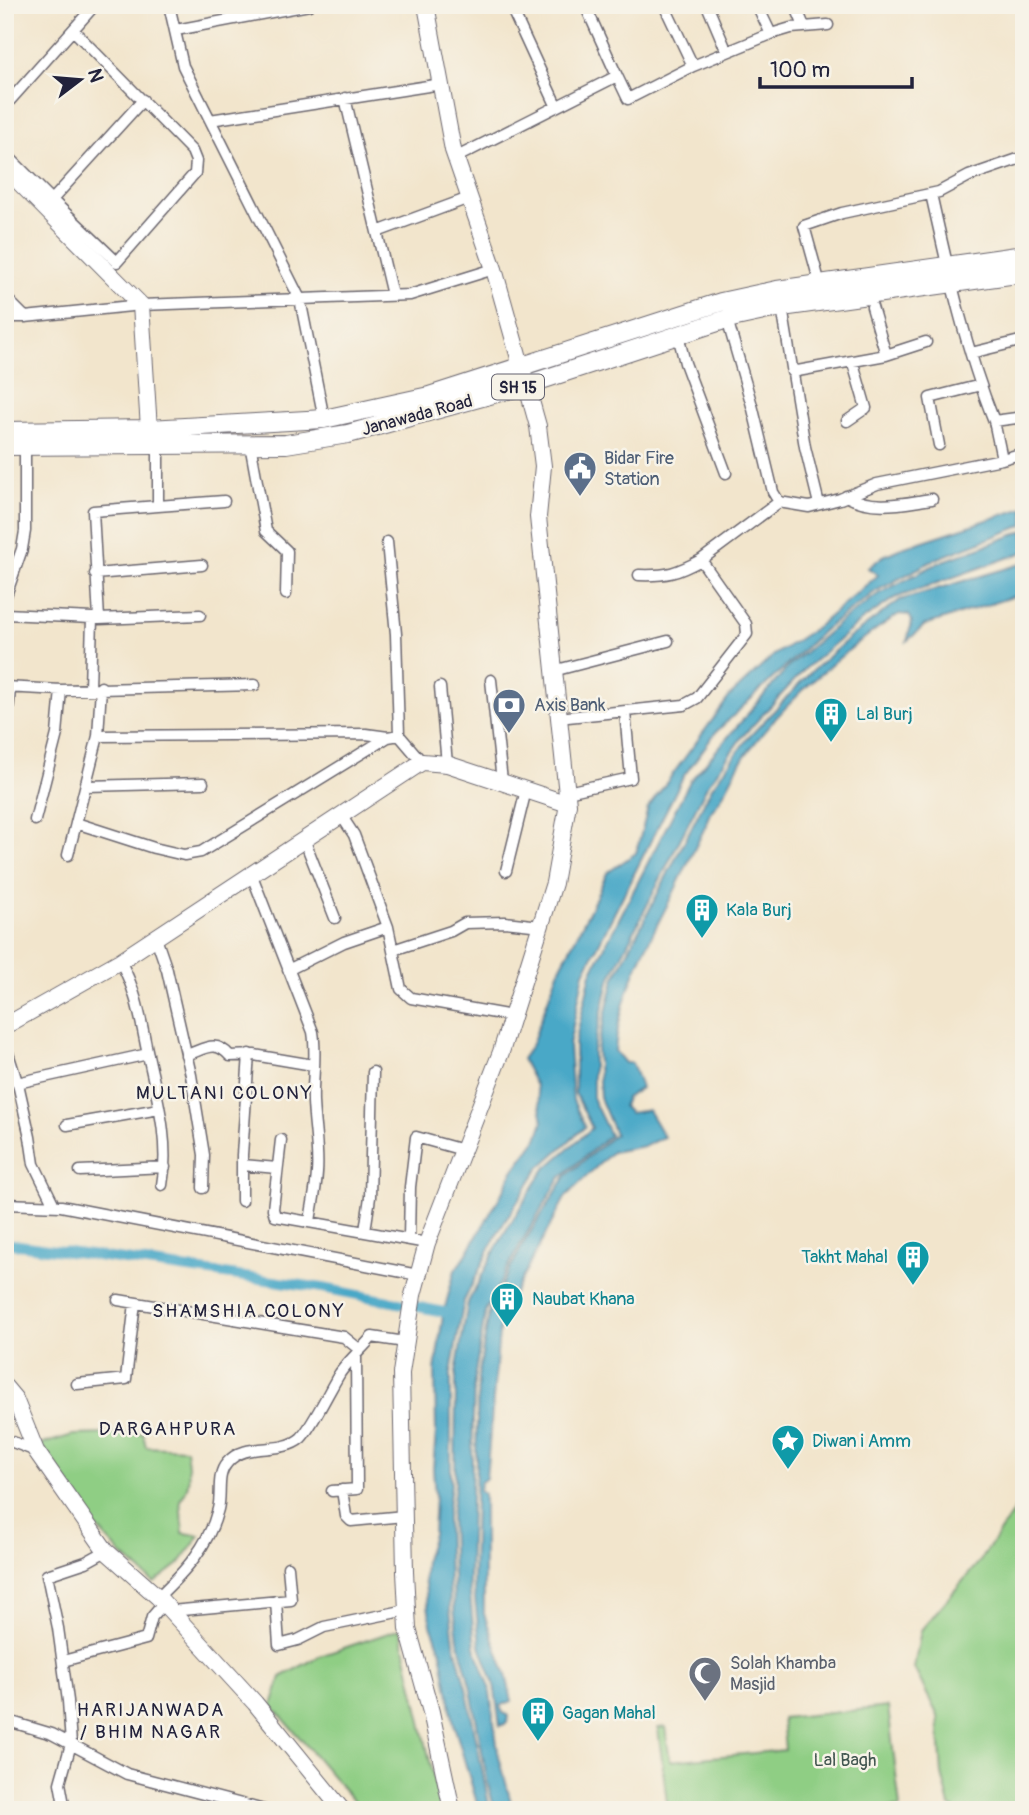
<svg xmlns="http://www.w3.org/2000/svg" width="1029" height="1815" viewBox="0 0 1029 1815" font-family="Pangolin,sans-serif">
  <rect width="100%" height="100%" fill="#f7f3e8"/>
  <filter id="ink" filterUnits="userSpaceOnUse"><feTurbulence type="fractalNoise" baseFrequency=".0143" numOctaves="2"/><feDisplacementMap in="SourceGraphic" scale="14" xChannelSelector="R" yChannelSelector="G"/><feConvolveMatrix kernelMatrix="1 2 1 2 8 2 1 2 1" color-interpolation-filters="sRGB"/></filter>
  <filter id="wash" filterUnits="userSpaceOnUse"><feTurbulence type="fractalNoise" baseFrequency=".00686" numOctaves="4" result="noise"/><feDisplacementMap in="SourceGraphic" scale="28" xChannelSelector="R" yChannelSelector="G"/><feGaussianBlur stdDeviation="1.57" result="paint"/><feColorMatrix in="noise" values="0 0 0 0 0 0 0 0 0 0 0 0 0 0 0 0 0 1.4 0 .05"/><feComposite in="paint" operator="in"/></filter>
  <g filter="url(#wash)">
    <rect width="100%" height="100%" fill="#f2e5cc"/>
    <path fill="#8fce84" stroke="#587860" stroke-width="2" d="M 143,1433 L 146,1447 L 186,1449 C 188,1468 193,1485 180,1500 L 183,1533 L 200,1535 L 179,1564 L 154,1583 L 122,1555 L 89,1519 L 39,1445 L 73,1435 Z
      M 1024,1496 L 1024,1810 L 956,1810 L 950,1806 L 942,1774 L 938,1716 L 914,1668 L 921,1630 L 980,1561 Z
      M 400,1629 L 441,1810 L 361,1810 L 272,1705 L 281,1677 L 320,1656 Z
      M 888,1707 L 900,1807 L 851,1810 L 668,1810 L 658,1728 L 665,1727 L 670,1761 L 785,1750 L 782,1718 Z"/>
    <path fill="#48a8c7" stroke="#356581" stroke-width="2" d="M 1024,508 L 1024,525 L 936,559 L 876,591 L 824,630 L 716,732 L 683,777 L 584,973 L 569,1045 L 573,1100 L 585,1127 L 539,1168 L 497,1234 L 464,1301 L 451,1373 L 451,1485 L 447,1517 L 450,1608 L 454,1642 L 466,1687 L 490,1810 L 479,1810 L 454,1725 L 441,1651 L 431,1625 L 424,1578 L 425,1560 L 433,1534 L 435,1496 L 433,1469 L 436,1432 L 435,1370 L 443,1315 L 455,1270 L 466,1255 L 505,1188 L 513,1171 L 537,1139 L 543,1121 L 536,1086 L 522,1059 L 532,1044 L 558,972 L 591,908 L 607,873 L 636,853 L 648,808 L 730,696 L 774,655 L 817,627 L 878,575 L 868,568 L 883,556 L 899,549 Z
      M 1024,531 L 1024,552 L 895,598 L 861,621 L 806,668 L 742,737 L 707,786 L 609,981 L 593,1050 L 593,1100 L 610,1135 L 561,1177 L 521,1243 L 486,1309 L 474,1379 L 469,1583 L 475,1647 L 489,1685 L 498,1752 L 513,1810 L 495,1810 L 488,1785 L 470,1685 L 458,1640 L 454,1608 L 451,1517 L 455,1485 L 456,1372 L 468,1302 L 503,1235 L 544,1170 L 592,1128 L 575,1093 L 575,1043 L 591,973 L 690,781 L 790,665 L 840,622 L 878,594 L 938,563 Z
      M 1024,563 L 1024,593 L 925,625 L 907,641 L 912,621 L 909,615 L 899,614 C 844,649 780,706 742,760 C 734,772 729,785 721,798 C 715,808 708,812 706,825 C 695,848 684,871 673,894 C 647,945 620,991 615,1051 L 625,1063 L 632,1063 L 641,1088 L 626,1098 L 623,1106 L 630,1113 L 648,1110 L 664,1137 L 644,1146 L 612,1152 L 566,1196 L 513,1295 L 501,1310 L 486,1478 L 480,1483 L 479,1490 L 484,1493 L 484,1614 L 506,1675 L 512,1701 L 500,1706 L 503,1713 L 508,1715 L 507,1723 L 500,1726 L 494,1684 L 480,1646 L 473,1581 L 478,1378 L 490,1307 L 525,1241 L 566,1176 L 615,1134 L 600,1098 L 597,1049 L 614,979 L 712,787 L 747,739 L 812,671 L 849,638 L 900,600 Z"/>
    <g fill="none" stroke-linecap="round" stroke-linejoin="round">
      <path stroke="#48a8c7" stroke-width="10" d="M 5,1243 L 323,1288 L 449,1313"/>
    </g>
  </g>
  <g filter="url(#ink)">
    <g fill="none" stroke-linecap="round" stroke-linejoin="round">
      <defs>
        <path id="street" d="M 169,5 L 183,66 L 300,299 L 324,419
          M 510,5 L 556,105
          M 664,5 L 693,66
          M 707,5 L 727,52
          M 757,5 L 771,34
          M 795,5 L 804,26
          M 73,30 L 192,151 L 196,161 L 195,173 L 117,262 L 52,200 L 143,100
          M 176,30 L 309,5
          M 617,76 L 628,99 L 693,66 L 771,34 L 791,28 L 828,25
          M 345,98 L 392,295
          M 5,106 L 95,5
          M 210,120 L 441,84
          M 5,153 L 52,200
          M 455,158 L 617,76 L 585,5
          M 931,194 C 948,270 965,348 994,421 L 1024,417
          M 377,232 L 469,198
          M 820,284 L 804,226 L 842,213 L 939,192 L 969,176 L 1024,157
          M 5,297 L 25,317
          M 782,307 L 805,447 L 819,504
          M 872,307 L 886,355
          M 5,317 L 25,317 L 141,305 L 410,295 L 494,269
          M 678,335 L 685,363 L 726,473
          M 971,353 L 1024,340
          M 792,372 L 886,355 L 926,342
          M 847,421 L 866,408 L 853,363
          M 250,444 L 266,531 L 287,551 L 286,594
          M 939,445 L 930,398 L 981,385
          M 1002,459 L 1024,453
          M 846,496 C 874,511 903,503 932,499
          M 779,502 L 809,507 L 840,499 L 877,484 L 1002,459 L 994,421
          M 158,506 L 224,501
          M 387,542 L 396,634 L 399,735
          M 95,574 L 202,565
          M 639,575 C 667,576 677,573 701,560
          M 5,598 L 22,549 L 25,531 L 25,446
          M 5,614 L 92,618
          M 99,619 L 200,615
          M 553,671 L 668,641
          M 491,680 L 502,781
          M 5,687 L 61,690 L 255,685
          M 440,687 L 447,764
          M 90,688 L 92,618 L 99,619 L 93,511 L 158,506 L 158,442
          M 558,718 L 684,705 L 697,698 L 747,634 L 746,624 L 701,560 L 779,502 L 773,492 L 753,409 L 727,319
          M 98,736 L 366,734 L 388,737 L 399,735 L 422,762
          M 5,752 L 10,688
          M 86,786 L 203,783
          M 567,792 L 631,778 L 625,712
          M 341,815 L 354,835 L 388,927 L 401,989 L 411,998 L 512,1016
          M 35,820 L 57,734 L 61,690
          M 76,823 L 154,848 L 184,855 L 201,852 L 388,737
          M 304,839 L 335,918
          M 68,855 L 98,736 L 101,687
          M 506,871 L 526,790
          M 251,873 L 313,1032 C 317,1056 312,1078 313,1102 C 314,1126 319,1150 317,1173 C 316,1190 312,1206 310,1222
          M 156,938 L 167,970 L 191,1075 L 204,1155 L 203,1188
          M 393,950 L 451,931 L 465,923 L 505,922 L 541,926
          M 120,961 C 137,991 141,1022 148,1055 C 157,1097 170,1142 162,1185
          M 288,970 L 344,942 L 388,927
          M 5,1036 L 6,1047 L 19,1088 L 30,1137 L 34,1164 L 54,1205
          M 186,1055 C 205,1049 215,1039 230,1056 L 254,1055 L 313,1065
          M 17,1083 L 148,1054
          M 67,1125 L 159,1109
          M 281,1140 L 273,1209 L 275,1216 L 427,1243
          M 242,1165 L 277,1168
          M 80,1171 L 165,1167
          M 242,1201 L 242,1155 L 249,1054
          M 5,1204 L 61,1206 L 418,1275
          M 365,1231 L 370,1197 L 373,1072
          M 409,1239 L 410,1187 L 416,1137 L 463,1150
          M 118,1300 L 344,1337 L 360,1350
          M 77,1384 L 126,1379 L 135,1303
          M 5,1439 L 36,1451
          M 342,1490 L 346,1516 L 351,1521 L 404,1516
          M 332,1491 L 357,1489 L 356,1355
          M 158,1597 C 185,1571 209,1546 218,1509 C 222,1494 216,1475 227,1463 C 246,1440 280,1456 301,1438 C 312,1427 330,1389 340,1373 C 349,1360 362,1349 372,1337 L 405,1342
          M 276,1601 L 279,1645 L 298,1640 L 324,1627 L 407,1610
          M 171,1611 L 291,1600 L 288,1567
          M 63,1661 L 146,1639 L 152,1617 L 164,1603
          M 5,1720 L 52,1734 L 127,1774 L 264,1810
          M 65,1810 L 60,1783 L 71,1744 L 68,1701 L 58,1628 L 47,1575 L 86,1562 L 106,1551"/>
        <path id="secondary" d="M 426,5 L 453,150 L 494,269 L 538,426 L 543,466 L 538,517 L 568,804 L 554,883 L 501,1052 L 427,1243 L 413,1295 L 401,1373 L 405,1572 L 408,1629 L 431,1712 L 452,1810
          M 5,168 L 141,305 L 149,429
          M 5,1026 L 120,961 L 422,762 L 447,764 L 568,804
          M 5,1387 L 15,1399 L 36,1451 L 106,1551 L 158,1597 L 255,1703 L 342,1810"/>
        <path id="primary" d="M 5,431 L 149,429 L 324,419 L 429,396 L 721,302 L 777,290 L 1024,255
          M 5,446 L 286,444 L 348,434 L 526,385 L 727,319 L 782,307 L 1024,273"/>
      </defs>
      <use href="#street" stroke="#6b666e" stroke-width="13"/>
      <use href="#secondary" stroke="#6b666e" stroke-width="18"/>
      <use href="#primary" stroke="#6b666e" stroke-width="20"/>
      <use href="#street" stroke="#fff" stroke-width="10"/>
      <use href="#secondary" stroke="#fff" stroke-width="16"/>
      <use href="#primary" stroke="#fff" stroke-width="18"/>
    </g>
  </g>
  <defs>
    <symbol id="civic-pin" viewBox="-11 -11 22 30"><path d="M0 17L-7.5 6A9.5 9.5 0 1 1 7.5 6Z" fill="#5c6f8a" stroke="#f7f3e8"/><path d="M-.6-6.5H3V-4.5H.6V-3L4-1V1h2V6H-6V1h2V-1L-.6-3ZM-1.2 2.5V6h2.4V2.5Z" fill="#fff"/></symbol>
    <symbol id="bank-pin" viewBox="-11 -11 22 30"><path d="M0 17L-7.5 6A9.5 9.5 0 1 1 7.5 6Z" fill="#5c6f8a" stroke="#f7f3e8"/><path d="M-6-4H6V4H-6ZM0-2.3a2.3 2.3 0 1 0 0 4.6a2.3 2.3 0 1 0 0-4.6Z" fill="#fff"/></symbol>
    <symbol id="building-pin" viewBox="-11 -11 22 30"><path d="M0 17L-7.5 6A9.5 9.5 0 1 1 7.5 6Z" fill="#0f9aa8" stroke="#f7f3e8"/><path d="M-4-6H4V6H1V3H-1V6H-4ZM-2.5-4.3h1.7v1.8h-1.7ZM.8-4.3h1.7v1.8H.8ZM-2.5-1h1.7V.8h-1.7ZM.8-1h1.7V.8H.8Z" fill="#fff"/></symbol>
    <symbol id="sight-pin" viewBox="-11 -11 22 30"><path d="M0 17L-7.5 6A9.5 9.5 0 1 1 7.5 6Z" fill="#0f9aa8" stroke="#f7f3e8"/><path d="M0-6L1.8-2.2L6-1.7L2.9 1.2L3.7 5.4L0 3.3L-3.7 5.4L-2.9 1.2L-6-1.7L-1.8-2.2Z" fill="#fff"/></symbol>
    <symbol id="mosque-pin" viewBox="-11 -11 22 30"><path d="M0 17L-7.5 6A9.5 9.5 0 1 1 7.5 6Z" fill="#6b7280" stroke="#f7f3e8"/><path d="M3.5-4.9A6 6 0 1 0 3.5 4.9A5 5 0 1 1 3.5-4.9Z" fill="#fff"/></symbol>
  </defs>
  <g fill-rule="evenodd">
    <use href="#civic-pin" x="561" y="449" width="38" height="52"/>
    <use href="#bank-pin" x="490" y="686" width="38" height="52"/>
    <use href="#building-pin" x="812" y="695" width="38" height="52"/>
    <use href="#building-pin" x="683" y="891" width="38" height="52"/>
    <use href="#building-pin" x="894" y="1238" width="38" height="52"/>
    <use href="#building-pin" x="488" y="1280" width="38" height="52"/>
    <use href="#sight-pin" x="769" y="1422" width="38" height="52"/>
    <use href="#mosque-pin" x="686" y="1654" width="38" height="52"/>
    <use href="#building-pin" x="519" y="1694" width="38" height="52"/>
  </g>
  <g text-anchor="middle" stroke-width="5" stroke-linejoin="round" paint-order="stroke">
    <rect fill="#f7f3e8" stroke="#62616f" stroke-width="2" x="492" y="374.5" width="52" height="25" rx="5"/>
    <g font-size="16" font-weight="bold" fill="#22223b">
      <text x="518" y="393">SH 15</text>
    </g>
    <g font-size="18" fill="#22223b" stroke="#f7f3e8">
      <text transform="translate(417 415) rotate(-15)" y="6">Janawada Road</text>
    </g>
    <g font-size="18" fill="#4e5e75" stroke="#f7f3e8" text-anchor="start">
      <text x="604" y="464">Bidar Fire<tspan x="604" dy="21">Station</tspan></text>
      <text x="534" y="711">Axis Bank</text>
    </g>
    <g font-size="18" fill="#0d838f" stroke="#f7f3e8" text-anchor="start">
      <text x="856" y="720">Lal Burj</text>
      <text x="726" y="916">Kala Burj</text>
      <text x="888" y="1263" text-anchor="end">Takht Mahal</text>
      <text x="532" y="1305">Naubat Khana</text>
      <text x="812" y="1447">Diwan i Amm</text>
      <text x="562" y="1719">Gagan Mahal</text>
    </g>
    <g font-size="18" fill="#5b616d" stroke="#f7f3e8" text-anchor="start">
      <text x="730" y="1669">Solah Khamba<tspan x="730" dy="21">Masjid</tspan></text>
    </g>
    <g font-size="18" fill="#435651" stroke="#f7f3e8">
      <text x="845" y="1766">Lal Bagh</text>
    </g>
    <g font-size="19" letter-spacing="2" fill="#22223b" stroke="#f7f3e8">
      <text x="225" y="1099">MULTANI COLONY</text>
      <text x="249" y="1317">SHAMSHIA COLONY</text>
      <text x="168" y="1435">DARGAHPURA</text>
      <text x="151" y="1716">HARIJANWADA<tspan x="151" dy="22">/ BHIM NAGAR</tspan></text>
    </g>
  </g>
  <rect width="1029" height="1815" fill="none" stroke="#f7f3e8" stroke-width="28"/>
  <g transform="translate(80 80) rotate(74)" stroke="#f7f3e8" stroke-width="5" paint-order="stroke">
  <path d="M0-5L12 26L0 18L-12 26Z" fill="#22223b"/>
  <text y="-10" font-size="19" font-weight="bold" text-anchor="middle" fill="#22223b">N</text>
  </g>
  <path d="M760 77v10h152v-10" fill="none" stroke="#22223b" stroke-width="3.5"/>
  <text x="770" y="77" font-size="21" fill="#22223b" stroke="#f7f3e8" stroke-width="5" paint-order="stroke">100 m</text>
</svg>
